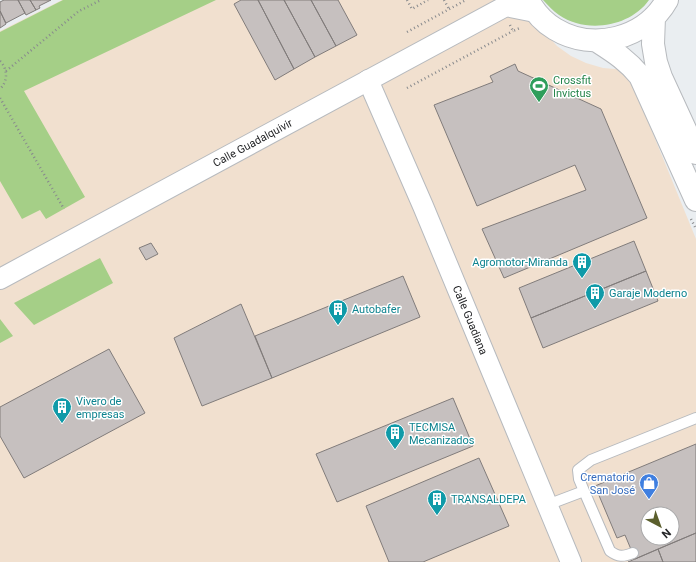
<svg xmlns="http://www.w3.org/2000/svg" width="696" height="562" viewBox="0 0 696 562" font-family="Roboto,sans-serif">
  <rect width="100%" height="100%" fill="#eaeef1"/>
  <path fill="#f1e0cf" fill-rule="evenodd" d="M 62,0 L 515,0 L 547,35 L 557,46 L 571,56 L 586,63 L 603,68 L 627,70 L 696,239 L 696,562 L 0,562 L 0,31 ZM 648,514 L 672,514 L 672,538 L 648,538 Z"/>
  <path fill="#a5cf87" d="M 63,0 L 216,0 L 24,91 L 85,197 L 46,219 L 40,210 L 22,219 L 0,181 L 0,32 Z
    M 543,0 L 649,0 C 630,27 586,34 559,15 C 553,11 548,5 543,0 Z
    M 100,258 L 113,283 L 34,325 L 14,303 Z
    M 0,319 L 13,336 L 0,343 Z"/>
  <path fill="#c6c0bf" stroke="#817c7b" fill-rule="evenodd" d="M 4,0 L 18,0 L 25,13 L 6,23 L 0,11 L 0,2 Z
    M 18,0 L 30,0 L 36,10 L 26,15 Z
    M 30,0 L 51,0 L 39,6 L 40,8 L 36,10 Z
    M 241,0 L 258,0 L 294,69 L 275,80 L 234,4 Z
    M 258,0 L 284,0 L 315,57 L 294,69 Z
    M 284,0 L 311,0 L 336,46 L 315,57 Z
    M 311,0 L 338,0 L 357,35 L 336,46 Z
    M 0,11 L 6,24 L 0,28 Z
    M 515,64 L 518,71 L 601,109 L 647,218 L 504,278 L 482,229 L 586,190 L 575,165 L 477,206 L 434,105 L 493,82 L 490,76 Z
    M 634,241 L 646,271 L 531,318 L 519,288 Z
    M 151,243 L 158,254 L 146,260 L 139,248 Z
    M 646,271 L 658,301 L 543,348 L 531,318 Z
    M 403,276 L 420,317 L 272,378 L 255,336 Z
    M 241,304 L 272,378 L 202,406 L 174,338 Z
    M 109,349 L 145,413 L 24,478 L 0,436 L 0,407 Z
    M 453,398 L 473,446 L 337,502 L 316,454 Z
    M 696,444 L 696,533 L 635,559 L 625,535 L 617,538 L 595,486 ZM 648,514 L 672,514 L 672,538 L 648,538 Z
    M 479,458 L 509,526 L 423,562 L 389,562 L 366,506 Z
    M 696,533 L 696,562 L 663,562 L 658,549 Z
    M 658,549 L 663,562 L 628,562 L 635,559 Z"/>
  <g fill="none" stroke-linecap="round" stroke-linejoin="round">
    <defs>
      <path id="lane" d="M 584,491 L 610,551 C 618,557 623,557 633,553
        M 547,505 L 584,491 L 579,479 L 578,470 L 591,460 L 696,418"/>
      <g id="street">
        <path id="s1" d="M 368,80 L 423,206 L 571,562"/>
        <path id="s2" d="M 0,279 L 506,6 L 535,12"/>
      </g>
      <path id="secondary" d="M 528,0 C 534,11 543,22 555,29 C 593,52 645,39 667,0
        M 654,17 L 653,44 L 656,62 L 661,77 L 696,153
        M 597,41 C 614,52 627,60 640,76 L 696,200"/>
    </defs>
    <use href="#lane" stroke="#b7babe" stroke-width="12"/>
    <use href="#street" stroke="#b7babe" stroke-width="22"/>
    <use href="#secondary" stroke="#b7babe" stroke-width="24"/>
    <path stroke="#888a8d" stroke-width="2.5" stroke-dasharray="1 3" stroke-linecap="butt" d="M 407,0 L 412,9 L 428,0
      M 444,0 L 449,9
      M 510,25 L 513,31 L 520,28
      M 407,32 L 466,0
      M 0,61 C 8,69 8,81 0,89
      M 6,71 L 79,11 L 101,0
      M 407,88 L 513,31
      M 0,98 L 64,209
      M 691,219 L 696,229"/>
    <use href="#lane" stroke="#fff" stroke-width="10"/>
    <use href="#street" stroke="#fff" stroke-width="20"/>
    <use href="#secondary" stroke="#fff" stroke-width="22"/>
  </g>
  <defs>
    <symbol id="stadium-pin" viewBox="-11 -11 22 30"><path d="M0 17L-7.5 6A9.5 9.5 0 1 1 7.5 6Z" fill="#2e9e5b" stroke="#fff"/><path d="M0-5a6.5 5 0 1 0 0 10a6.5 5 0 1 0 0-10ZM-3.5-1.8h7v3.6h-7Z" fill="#fff"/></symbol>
    <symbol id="building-pin" viewBox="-11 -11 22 30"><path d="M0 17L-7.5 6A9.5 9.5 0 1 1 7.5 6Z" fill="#0f9aa8" stroke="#fff"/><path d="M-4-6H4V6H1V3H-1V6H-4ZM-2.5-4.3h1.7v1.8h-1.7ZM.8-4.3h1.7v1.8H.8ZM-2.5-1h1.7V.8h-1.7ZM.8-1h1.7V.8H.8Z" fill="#fff"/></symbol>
    <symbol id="shop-pin" viewBox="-11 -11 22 30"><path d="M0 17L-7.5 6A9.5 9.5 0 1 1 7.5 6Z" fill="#3f7fe0" stroke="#fff"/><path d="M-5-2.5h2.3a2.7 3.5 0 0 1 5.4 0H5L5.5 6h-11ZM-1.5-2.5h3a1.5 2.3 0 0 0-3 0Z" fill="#fff"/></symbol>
  </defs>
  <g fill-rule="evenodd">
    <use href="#stadium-pin" x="528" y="75" width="22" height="30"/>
    <use href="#building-pin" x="571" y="251" width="22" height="30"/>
    <use href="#building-pin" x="584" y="282" width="22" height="30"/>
    <use href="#building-pin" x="327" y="298" width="22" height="30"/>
    <use href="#building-pin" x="51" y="396" width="22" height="30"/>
    <use href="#building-pin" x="384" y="422" width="22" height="30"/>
    <use href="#shop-pin" x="638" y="472" width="22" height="30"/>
    <use href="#building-pin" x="426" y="488" width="22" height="30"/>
  </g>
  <g text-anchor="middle" stroke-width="3" stroke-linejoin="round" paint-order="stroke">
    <g font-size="11" fill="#27864d" stroke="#fff" text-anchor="start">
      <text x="553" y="84">Crossfit<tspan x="553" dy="13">Invictus</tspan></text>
    </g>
    <g font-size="11" fill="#252628" stroke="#fff">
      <text dy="4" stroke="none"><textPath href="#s2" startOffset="287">Calle Guadalquivir</textPath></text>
      <text dy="4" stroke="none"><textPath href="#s1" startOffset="261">Calle Guadiana</textPath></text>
    </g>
    <g font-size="11" fill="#0d838f" stroke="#fff" text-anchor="start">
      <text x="568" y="266" text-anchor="end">Agromotor-Miranda</text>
      <text x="609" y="297">Garaje Moderno</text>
      <text x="352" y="313">Autobafer</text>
      <text x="76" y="405">Vivero de<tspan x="76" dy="13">empresas</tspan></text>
      <text x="409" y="431">TECMISA<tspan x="409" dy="13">Mecanizados</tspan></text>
      <text x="451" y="503">TRANSALDEPA</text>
    </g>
    <g font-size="11" fill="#366cbe" stroke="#fff" text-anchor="end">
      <text x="635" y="481">Crematorio<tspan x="635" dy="13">San José</tspan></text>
    </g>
  </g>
  <g transform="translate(660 526) rotate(139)"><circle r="19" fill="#ffffff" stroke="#a8a8a9"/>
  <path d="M0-3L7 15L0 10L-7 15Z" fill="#5b5f2d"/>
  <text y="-6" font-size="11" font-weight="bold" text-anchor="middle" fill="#252628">N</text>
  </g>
</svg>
